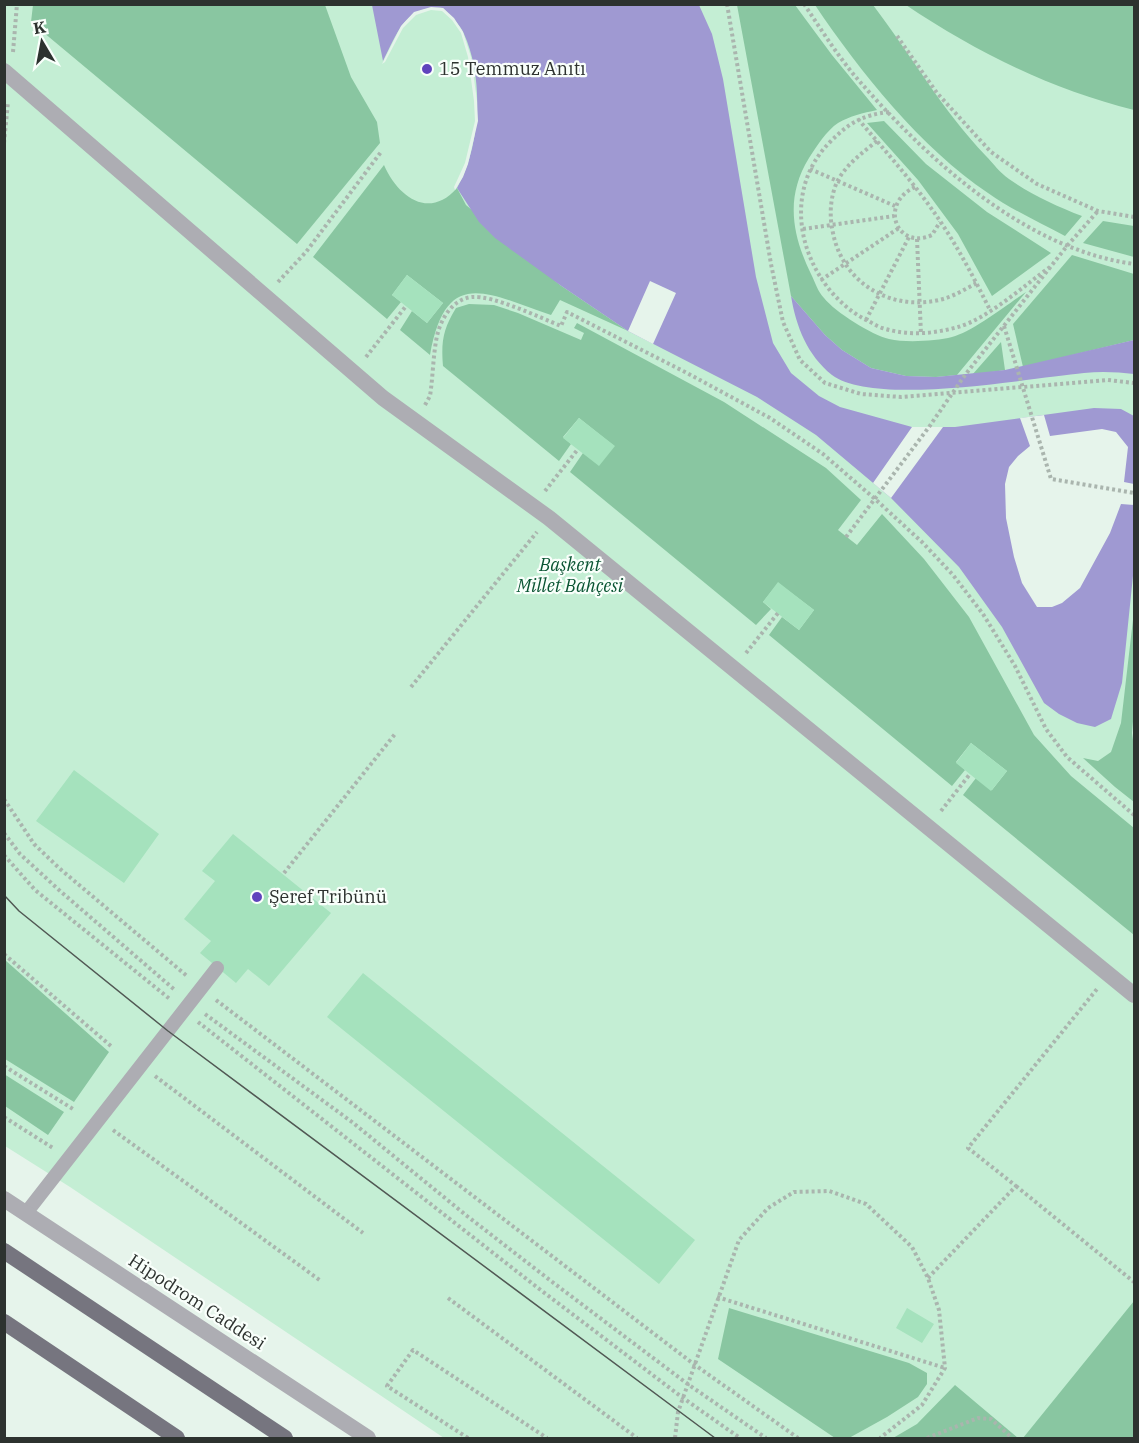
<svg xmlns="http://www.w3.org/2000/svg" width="1139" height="1443" viewBox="0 0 1139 1443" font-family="'IBM Plex Serif',serif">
  <rect width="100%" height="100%" fill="#e6f4eb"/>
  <path fill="#c4eed4" d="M 5,5 L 1134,5 L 1134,1438 L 444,1438 L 70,1187 L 5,1146 Z"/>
  <path fill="#89c6a1" d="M 33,5 L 325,5 L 351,77 L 377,122 L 380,143 L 297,244 L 31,22 Z
    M 737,5 L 795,5 L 832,55 L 877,110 C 863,113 850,116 838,123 C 827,130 816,147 809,158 C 785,197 792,235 811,274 C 815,282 818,292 824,298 C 835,312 872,335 889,339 C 906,343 936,341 952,337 C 972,332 1008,304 1026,292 L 957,375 L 936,377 L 906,376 L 871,368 L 842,350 L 825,335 L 791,296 Z
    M 815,5 L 873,5 C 911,55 942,110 986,156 C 993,163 1000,173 1009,179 C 1032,195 1056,206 1082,216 L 1065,236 C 1039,222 1012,210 988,193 C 921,148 860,72 815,5 Z
    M 906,5 L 1134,5 L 1134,110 C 1052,90 976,52 906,5 Z
    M 884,121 L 926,164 L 987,212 L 1051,253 L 992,296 L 958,234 L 918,180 L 867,123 Z
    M 384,165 C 398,197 429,220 457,188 L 466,205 L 560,285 L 628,331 L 560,300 L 551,315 C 486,293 446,266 430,355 L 400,330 L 412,311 L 427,323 L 443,303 L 407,275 L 392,295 L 401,302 L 387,319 L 313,257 Z
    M 1103,221 L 1134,226 L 1134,257 L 1083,243 Z
    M 1072,255 L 1134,274 L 1134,340 L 1023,367 L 1013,324 Z
    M 469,304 L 494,305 L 518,313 L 581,340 L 584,333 L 574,328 L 577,323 L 724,402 L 826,468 L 861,500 L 838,530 L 857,545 L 882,514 L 924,559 L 969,617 L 1034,735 L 1071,776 L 1134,828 L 1134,935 L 963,795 L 976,778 L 992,790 L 1007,771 L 971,743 L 956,762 L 965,770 L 952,786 L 769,635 L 782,617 L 799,630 L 814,610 L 778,583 L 763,602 L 771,609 L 756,625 L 570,472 L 583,453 L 614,446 L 579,418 L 563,437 L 571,444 L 559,461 L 443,366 C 441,342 443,329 456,308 Z
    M 1001,342 L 1005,370 L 972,375 Z
    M 1134,611 L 1134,710 L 1132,733 L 1134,748 L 1134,802 L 1115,787 L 1083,758 L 1098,761 L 1111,752 L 1121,723 Z
    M 5,960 L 109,1052 L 74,1102 L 5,1059 Z
    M 4,1074 L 64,1112 L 48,1135 L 5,1106 Z
    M 1134,1301 L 1134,1438 L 1023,1438 Z
    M 729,1308 L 909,1363 L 927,1373 L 927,1384 L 918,1397 L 887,1417 L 849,1438 L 835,1438 L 718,1359 Z
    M 955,1385 L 1018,1438 L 893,1438 L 917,1424 Z"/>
  <path fill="#9f99d2" d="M 372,5 L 699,5 L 712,34 L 723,79 L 756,277 L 773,343 L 791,373 L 819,396 L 840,407 L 912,427 L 955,427 L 1094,408 L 1121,409 L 1134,416 L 1134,566 L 1122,683 L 1111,719 L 1095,727 L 1077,723 L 1059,714 L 1044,703 L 1002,627 L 959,567 L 891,498 L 816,435 L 757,397 L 628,331 L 560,285 L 495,238 L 479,222 L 457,188 C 481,146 484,78 464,34 C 460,24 450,16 443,8 C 405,5 398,32 383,61 Z
    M 791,296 L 825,335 L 842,350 L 871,368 L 906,376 L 936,377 L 1005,370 L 1134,340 L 1134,374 C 1118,372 1101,371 1084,373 C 1030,378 874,407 832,375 C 807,355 796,326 791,296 Z"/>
  <path fill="#e6f4eb" d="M 431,7 L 443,8 L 454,18 L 463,32 L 471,57 L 477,101 L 478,121 L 468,164 L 463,177 L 455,190 L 454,187 L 465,163 L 475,121 L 474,101 L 468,57 L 461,33 L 452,20 L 442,11 L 431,10 L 416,15 L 403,28 L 385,62 L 382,64 L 401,26 L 414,12 Z
    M 650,281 L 676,293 L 653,344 L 628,331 Z
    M 1044,415 L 1050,436 L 1102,429 L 1116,432 L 1128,447 L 1124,482 L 1134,484 L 1134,505 L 1121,504 L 1110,533 L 1080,588 L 1062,603 L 1052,607 L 1037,607 L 1022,583 L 1014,557 L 1006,518 L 1005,484 L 1009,467 L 1018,456 L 1030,446 L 1020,418 Z
    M 912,427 L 943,427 L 891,498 L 873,483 Z"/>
  <path fill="#a5e2bd" d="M 407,275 L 443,303 L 427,323 L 392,295 Z
    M 579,418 L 615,446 L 599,466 L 563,438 Z
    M 778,582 L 814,610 L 799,630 L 763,602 Z
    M 971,743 L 1007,771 L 991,791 L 956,763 Z
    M 74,770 L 159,834 L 124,883 L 36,821 Z
    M 233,834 L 331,913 L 269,986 L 248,969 L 236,983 L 200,953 L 211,941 L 184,919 L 215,881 L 202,871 Z
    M 363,973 L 695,1240 L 659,1284 L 327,1017 Z
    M 907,1308 L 934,1324 L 922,1343 L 896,1328 Z"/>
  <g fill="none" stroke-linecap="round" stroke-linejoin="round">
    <path stroke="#aab5ae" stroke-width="4" stroke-dasharray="3 3" stroke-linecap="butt" d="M 727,4 L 771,264 L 783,322 L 800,360 L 825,383 L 861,394 L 901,397 L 1108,380 L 1134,383
      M 804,4 C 820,28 836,53 854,75 C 925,157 1023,249 1134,264
      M 897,36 L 937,93 L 991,152 L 1037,184 L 1098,211 L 1134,217
      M 13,52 L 17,4
      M 889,112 C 862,115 849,123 830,142 C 776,196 803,286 866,320 C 871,322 876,326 882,328 C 908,336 933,334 958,327 C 987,319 1025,285 1050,267
      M 858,119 C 886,152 916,185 940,221 C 959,249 975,280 990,310
      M 877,141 C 862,153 847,164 838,180 C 830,196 829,216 833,233 C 843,283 890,311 939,300 C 953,297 965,289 977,283
      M 4,143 L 8,102
      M 810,169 L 895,206
      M 915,187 C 878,204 897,251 932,235 L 940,222
      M 803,229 L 894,216
      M 917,239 L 921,335
      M 821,280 L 899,228
      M 278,282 L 306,252 L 381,152
      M 866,320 L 909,237
      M 1004,326 L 1051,479 L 1134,493
      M 366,357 L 406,306
      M 425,405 L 430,396 C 433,377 433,355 437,336 C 441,318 453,299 472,297 C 493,295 541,318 561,326 L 567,312 L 687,373 L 770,418 L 823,454 L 875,499 L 923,543 L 953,575 L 983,614 L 1015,666 L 1046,729 L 1067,757 L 1134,815
      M 545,491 L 578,449
      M 846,537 L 929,427 L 965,375 L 1067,246 L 1098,211
      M 746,653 L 778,613
      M 411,687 L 537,532
      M 4,799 L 34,844 L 59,868 L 187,976
      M 941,811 L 970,774
      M 4,833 L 20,854 L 59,890 L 176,991
      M 4,855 L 35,890 L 171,1000
      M 284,873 L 395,734
      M 4,954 L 112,1047
      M 216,1000 L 695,1365 L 798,1438
      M 205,1014 L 352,1122 L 467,1216 L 551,1281 L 689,1385 L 766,1438
      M 198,1022 L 538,1288 L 683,1398 L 740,1438
      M 4,1066 L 73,1109
      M 155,1076 L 363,1233
      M 4,1117 L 53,1148
      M 113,1130 L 321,1281
      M 1016,1186 L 1134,1282
      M 928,1278 L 1016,1186 L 968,1148 L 1097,989
      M 717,1297 L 945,1368
      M 448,1298 L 637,1438
      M 468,1438 L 387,1386 L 413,1350 L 547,1438
      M 675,1438 L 678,1412 L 739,1240 L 768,1208 L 794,1192 L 829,1191 L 866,1204 L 912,1247 L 928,1278 L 939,1310 L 945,1368 L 922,1405 L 880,1438
      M 927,1438 L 978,1418 L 991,1419 L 1012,1438"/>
    <path stroke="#adadb3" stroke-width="14" d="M 26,1213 L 217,968"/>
    <path stroke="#adadb3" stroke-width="16" d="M 4,71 L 383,398 L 549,518 L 1134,995"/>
    <path stroke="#adadb3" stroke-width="16" d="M 4,1199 L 368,1438"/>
    <path stroke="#76757f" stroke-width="16" d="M 4,1251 L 285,1438
      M 4,1322 L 177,1438"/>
    <path stroke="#515854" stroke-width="1.5" d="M 4,895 L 19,911 L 168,1031 L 715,1438"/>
  </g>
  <g fill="#6044bd" stroke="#f9fffb" stroke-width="2">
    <circle cx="427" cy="69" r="6"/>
    <circle cx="257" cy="897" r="6"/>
  </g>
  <g text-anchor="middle" stroke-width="4.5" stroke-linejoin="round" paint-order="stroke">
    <g font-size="18" fill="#2d322f" stroke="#f9fffb" text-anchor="start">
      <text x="439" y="75">15 Temmuz Anıtı</text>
      <text x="269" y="903">Şeref Tribünü</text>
    </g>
    <g font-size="18" font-style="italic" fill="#0a5533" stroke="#f9fffb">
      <text x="570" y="571">Başkent<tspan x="570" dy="21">Millet Bahçesi</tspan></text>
    </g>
    <g font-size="18" fill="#2d322f" stroke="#f9fffb">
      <text transform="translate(197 1302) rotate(33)" y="6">Hipodrom Caddesi</text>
    </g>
  </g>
  <rect width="1139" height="1443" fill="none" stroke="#2d322f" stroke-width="12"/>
  <g transform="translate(42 42) rotate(350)" stroke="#f9fffb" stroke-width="4.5" paint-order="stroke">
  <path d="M0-4.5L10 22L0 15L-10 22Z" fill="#2d322f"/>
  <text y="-9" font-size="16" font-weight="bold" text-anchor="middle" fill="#2d322f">K</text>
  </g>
</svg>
